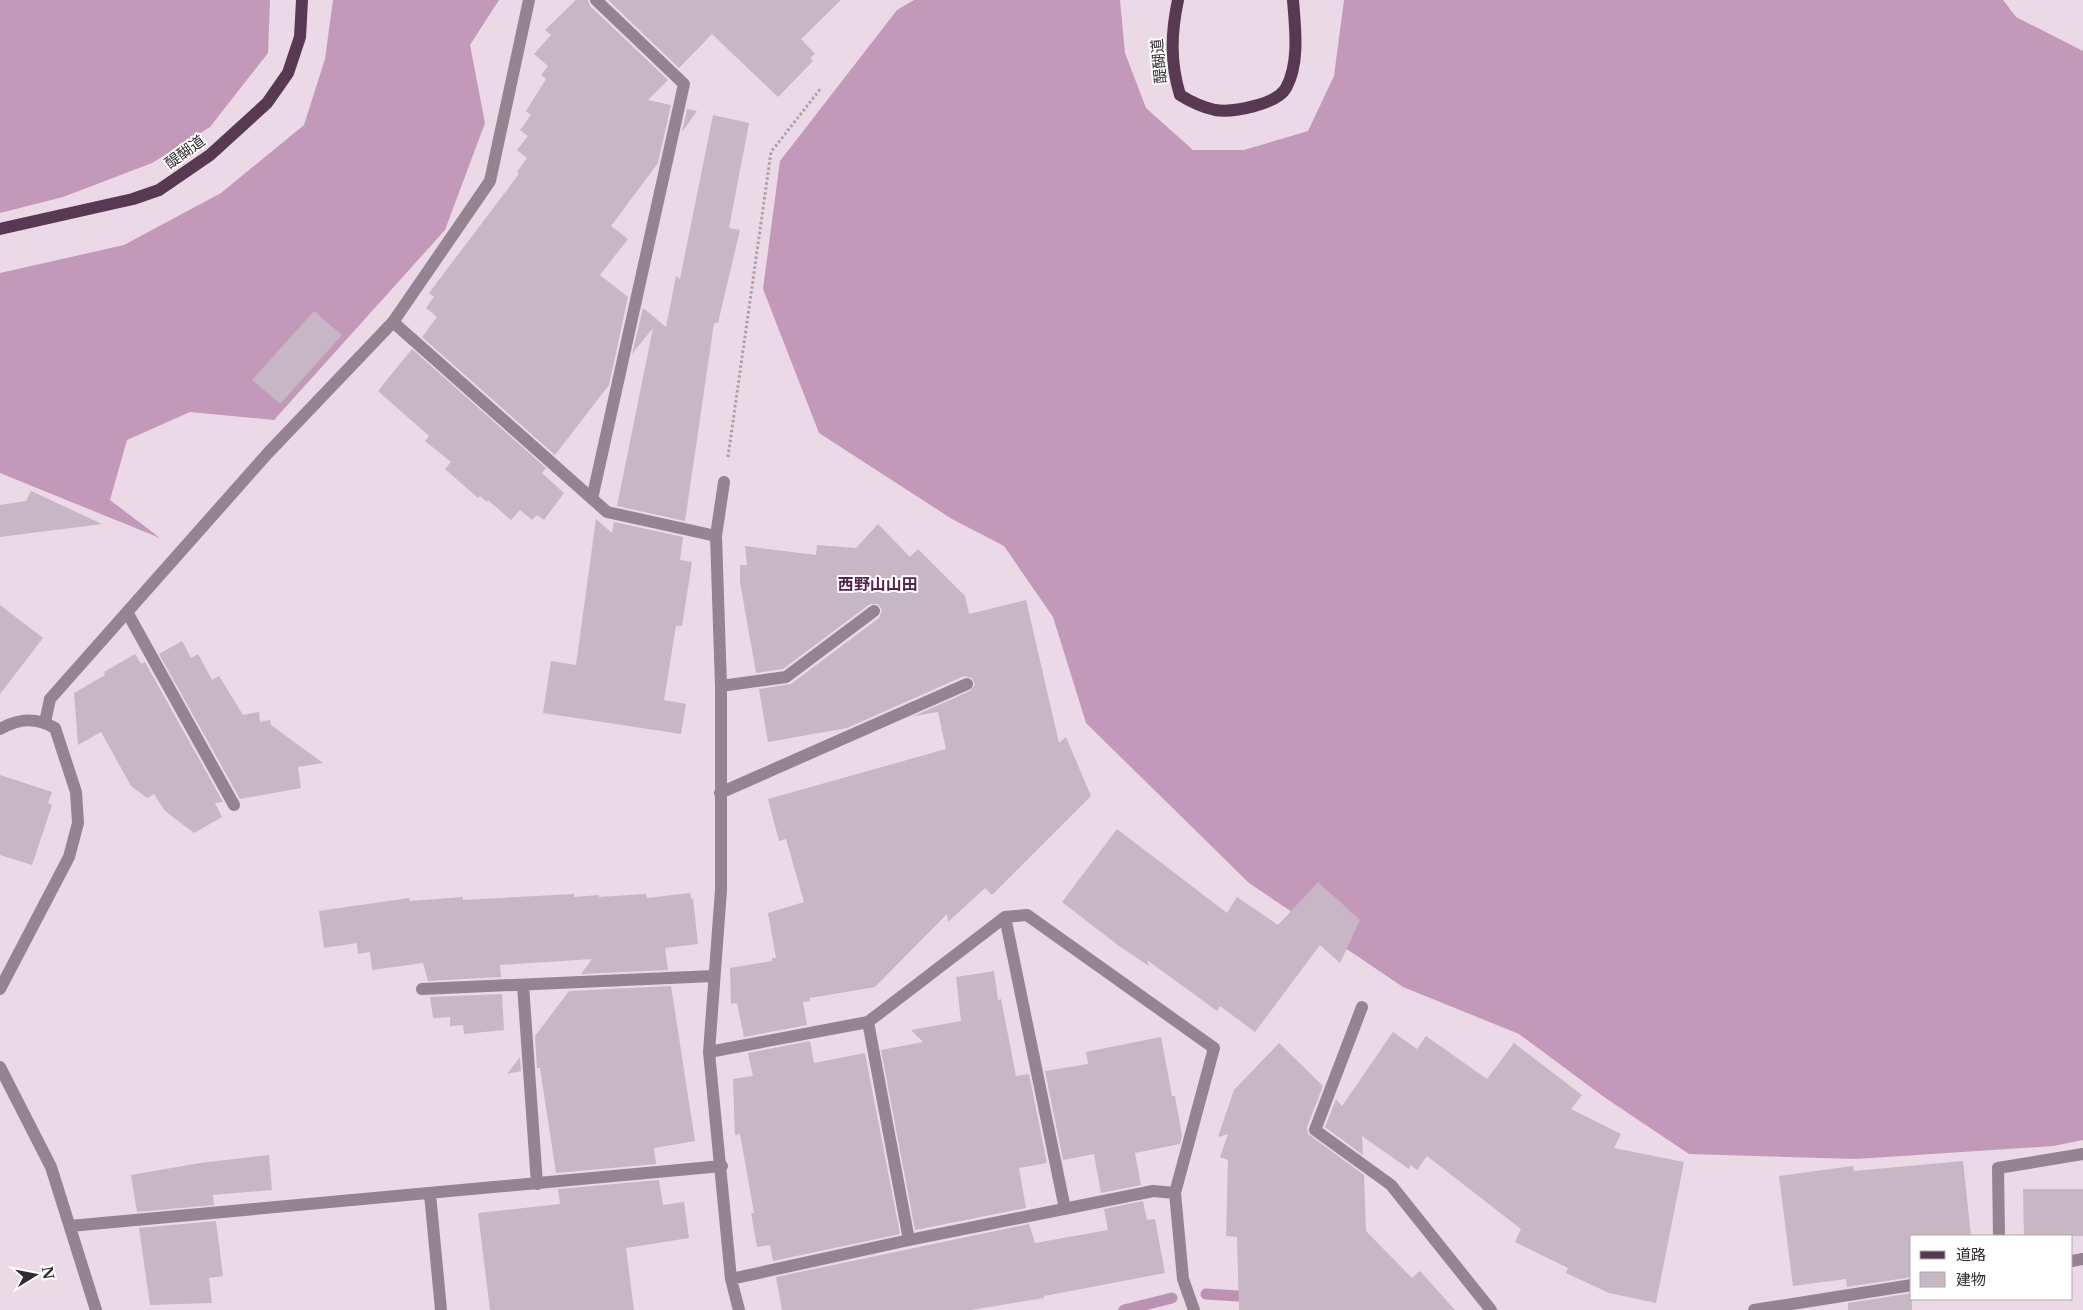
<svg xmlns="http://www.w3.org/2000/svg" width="2083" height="1310" viewBox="0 0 2083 1310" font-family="'Libre Baskerville','Noto Sans JP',serif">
  <rect width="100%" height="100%" fill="#ebd9e6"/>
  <path fill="#c399b9" d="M 0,0 L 270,0 L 268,53 L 210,127 L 152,163 L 63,197 L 0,213 Z
    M 333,0 L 499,0 L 470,45 L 485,123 L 445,230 L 274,420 L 190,412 L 127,440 L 110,500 L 160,538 L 0,473 L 0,273 L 124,245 L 221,193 L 304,125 L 325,59 Z
    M 914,0 L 1120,0 L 1125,53 L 1146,108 L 1193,150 L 1244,150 L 1308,131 L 1334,76 L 1344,0 L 2003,0 L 2016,17 L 2083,51 L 2083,1140 L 2053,1146 L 1856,1159 L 1689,1154 L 1604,1097 L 1519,1034 L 1403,987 L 1249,883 L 1086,723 L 1053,617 L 1004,546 L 952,519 L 819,433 L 763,289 L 780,161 L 897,10 Z"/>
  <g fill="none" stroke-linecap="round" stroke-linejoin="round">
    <path stroke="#bb92b1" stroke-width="11" d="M 1206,1294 L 1254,1297
      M 1124,1310 L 1172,1298"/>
  </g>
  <path fill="#c7b6c3" d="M 576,0 L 588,0 L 590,6 L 668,80 L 648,100 L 671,105 L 658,163 L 611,226 L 628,239 L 600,275 L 628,297 L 609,385 L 555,455 L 422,337 L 437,317 L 426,308 L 434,297 L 429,293 L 519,174 L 517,172 L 527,158 L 517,150 L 528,136 L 520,130 L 531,115 L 526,111 L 546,79 L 541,75 L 548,66 L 534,54 L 551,35 L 545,30 Z
    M 608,0 L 841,0 L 801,39 L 815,54 L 810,58 L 813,61 L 778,97 L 712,34 L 679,68 Z
    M 687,109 L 697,111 L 682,132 Z
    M 713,115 L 749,123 L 729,228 L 740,230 L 718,323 L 714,323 L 685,521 L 617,506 L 653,328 L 632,354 L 643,308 L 666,327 L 676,276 L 680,279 Z
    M 314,311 L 342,335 L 280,404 L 252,380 Z
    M 412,349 L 546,468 L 542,473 L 564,493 L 544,520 L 537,515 L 532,520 L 520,510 L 511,520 L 488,500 L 487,502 L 480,496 L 478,498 L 445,469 L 451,462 L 425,441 L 429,436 L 378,391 Z
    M 31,491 L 102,524 L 0,537 L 0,505 L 26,501 Z
    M 596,519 L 612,533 L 614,522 L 683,537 L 680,560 L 692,562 L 682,626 L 676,626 L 664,700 L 686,704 L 681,734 L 543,713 L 551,661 L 576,665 Z
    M 878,524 L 910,557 L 918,549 L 965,596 L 969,614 L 1026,600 L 1059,743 L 1066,737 L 1091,796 L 992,895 L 985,888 L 948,922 L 947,914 L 875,987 L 810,998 L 810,1001 L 803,1002 L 807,1025 L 744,1037 L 737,1003 L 731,1004 L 730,968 L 772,961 L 772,958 L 776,958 L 768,913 L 804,902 L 786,839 L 779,841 L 768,799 L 946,749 L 938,712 L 914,716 L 970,691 L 975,685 L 972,678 L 964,676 L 847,728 L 768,742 L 759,689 L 791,684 L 879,618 L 882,610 L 878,604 L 870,604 L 783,669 L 756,673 L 740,582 L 740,565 L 747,565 L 745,546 L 816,555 L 817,545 L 856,548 Z
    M 0,605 L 43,638 L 0,694 Z
    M 182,641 L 191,658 L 198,654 L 212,680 L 219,676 L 243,715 L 259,712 L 260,722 L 270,720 L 271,725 L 323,763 L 298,767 L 301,788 L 240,799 L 159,654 Z
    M 135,654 L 141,664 L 145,662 L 223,802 L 215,803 L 222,817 L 194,833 L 165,811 L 154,794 L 147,798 L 131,786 L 101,732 L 78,745 L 74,693 L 105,675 L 104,672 Z
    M 0,775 L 52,792 L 48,803 L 52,805 L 32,865 L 0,855 Z
    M 1117,829 L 1227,913 L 1237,897 L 1278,925 L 1318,882 L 1360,920 L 1340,963 L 1320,945 L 1255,1032 L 1220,1006 L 1217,1011 L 1147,960 L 1149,966 L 1119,946 L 1062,902 Z
    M 690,893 L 691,899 L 693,898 L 698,944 L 665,948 L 668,970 L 581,974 L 592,959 L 500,965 L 501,977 L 428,981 L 423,963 L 372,970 L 370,952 L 358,954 L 357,943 L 324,948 L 319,911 L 409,898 L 410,901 L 463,897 L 463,900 L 574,894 L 574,897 L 599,895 L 599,897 L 646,894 L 647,898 Z
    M 994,971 L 998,1000 L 1001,999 L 1016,1076 L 1029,1074 L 1047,1163 L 1019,1168 L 1026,1208 L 915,1230 L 881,1050 L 923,1042 L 911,1030 L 961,1021 L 956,977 Z
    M 671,986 L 695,1141 L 654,1148 L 656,1164 L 556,1173 L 540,1068 L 537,1068 L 535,1036 L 569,991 Z
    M 502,994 L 504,1030 L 464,1034 L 463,1025 L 450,1026 L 450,1017 L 433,1018 L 430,997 Z
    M 1393,1032 L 1417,1049 L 1426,1036 L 1487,1079 L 1514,1043 L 1582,1095 L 1571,1109 L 1621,1134 L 1614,1148 L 1684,1162 L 1656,1303 L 1609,1293 L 1566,1273 L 1568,1268 L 1515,1242 L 1521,1229 L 1427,1156 L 1417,1170 L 1411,1165 L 1409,1169 L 1362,1136 L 1363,1155 L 1325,1127 L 1336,1099 L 1342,1106 Z
    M 1161,1037 L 1172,1096 L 1175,1096 L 1182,1136 L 1180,1144 L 1135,1153 L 1141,1185 L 1101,1193 L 1094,1154 L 1063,1160 L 1045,1071 L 1088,1064 L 1086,1052 Z
    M 810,1041 L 814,1063 L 865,1053 L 900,1234 L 773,1261 L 770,1245 L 757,1247 L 751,1213 L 754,1213 L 740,1134 L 735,1135 L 733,1079 L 753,1076 L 748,1053 Z
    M 1279,1043 L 1323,1086 L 1307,1127 L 1308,1134 L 1364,1175 L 1366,1231 L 1412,1278 L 1420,1271 L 1455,1310 L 1239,1310 L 1237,1237 L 1226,1236 L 1228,1160 L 1220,1157 L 1228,1134 L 1218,1137 L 1234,1090 Z
    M 520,1057 L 521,1071 L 507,1074 Z
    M 269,1155 L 272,1190 L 213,1195 L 214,1205 L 137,1212 L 131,1175 L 200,1163 Z
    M 1963,1161 L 1971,1236 L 1912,1236 L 1912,1277 L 1847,1287 L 1846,1279 L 1793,1286 L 1779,1176 L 1853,1166 L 1854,1171 Z
    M 659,1180 L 663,1205 L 684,1202 L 689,1238 L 626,1248 L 634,1310 L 490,1310 L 478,1213 L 560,1204 L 558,1189 Z
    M 2023,1189 L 2083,1189 L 2083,1236 L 2024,1236 Z
    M 1143,1201 L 1147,1220 L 1155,1219 L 1165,1273 L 1044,1296 L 1044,1298 L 971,1310 L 782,1310 L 776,1277 L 1029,1224 L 1035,1243 L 1108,1230 L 1104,1209 Z
    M 216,1221 L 223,1276 L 209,1278 L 212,1303 L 150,1305 L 139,1228 Z
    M 1912,1293 L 1912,1310 L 1848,1310 L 1848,1303 Z"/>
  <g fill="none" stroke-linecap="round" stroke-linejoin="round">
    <path stroke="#ac9ea8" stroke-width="3" stroke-dasharray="2.5 2.5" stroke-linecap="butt" d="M 728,457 L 771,152 L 821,88"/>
    <path stroke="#958391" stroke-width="12" d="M 393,322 L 607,512 L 716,536
      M 724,482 L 716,536 L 721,686 L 721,890 L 709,1052 L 731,1279 L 739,1310
      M 592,499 L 684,84 L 596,0
      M 127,612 L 234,805
      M 721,686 L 786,677 L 874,611
      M 45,722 L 50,699 L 268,453 L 393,322 L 490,181 L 529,0
      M 0,729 C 19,718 36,717 55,728 L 76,792 L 78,823 L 69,857 L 0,989
      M 720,793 L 967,684
      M 1005,917 L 1065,1209
      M 523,985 L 537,1184
      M 422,989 L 713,976
      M 1362,1007 L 1315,1130 L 1391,1185 L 1491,1310
      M 868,1022 L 909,1240
      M 709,1052 L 868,1022 L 1005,917 L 1027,915 L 1214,1048 L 1175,1193 L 1183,1279 L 1194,1310
      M 0,1067 L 51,1167 L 96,1310
      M 430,1194 L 441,1310
      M 70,1226 L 722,1166
      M 1999,1236 L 1998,1168 L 2083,1154
      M 2072,1261 L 2083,1259
      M 731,1279 L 909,1240 L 1153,1191 L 1175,1193
      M 1754,1310 L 1912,1285"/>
    <path stroke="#573951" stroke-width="12" d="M 1178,0 C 1171,33 1170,62 1180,95 C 1191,102 1202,107 1215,110 C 1233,113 1277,104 1286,88 C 1300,63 1295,27 1293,0
      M 0,229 L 133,199 L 159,190 L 210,155 L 267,103 L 288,73 L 300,37 L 302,0"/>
  </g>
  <g text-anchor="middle" stroke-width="4" stroke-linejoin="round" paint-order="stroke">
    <g font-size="15" fill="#312a2f" stroke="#fff">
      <text transform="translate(1159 61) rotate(-95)" y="5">醍醐道</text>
      <text transform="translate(185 152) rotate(-36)" y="5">醍醐道</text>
    </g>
    <g font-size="16" font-weight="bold" fill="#58224f" stroke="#fff">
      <text x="878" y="590">西野山山田</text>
    </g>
  </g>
  <rect x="1910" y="1235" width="162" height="65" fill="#ffffff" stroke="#adaaac"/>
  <rect x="1920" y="1251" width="25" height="8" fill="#573951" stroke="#adaaac"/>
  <text x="1956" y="1260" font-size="15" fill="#312a2f">道路</text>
  <rect x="1920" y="1272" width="25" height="15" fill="#c7b6c3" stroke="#adaaac"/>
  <text x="1956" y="1285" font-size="15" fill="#312a2f">建物</text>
  <g transform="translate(35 1275) rotate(80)" stroke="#ffffff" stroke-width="4" paint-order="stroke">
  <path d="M0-4L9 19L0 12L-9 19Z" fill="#312a2f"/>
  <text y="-8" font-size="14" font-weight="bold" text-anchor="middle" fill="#312a2f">N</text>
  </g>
</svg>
